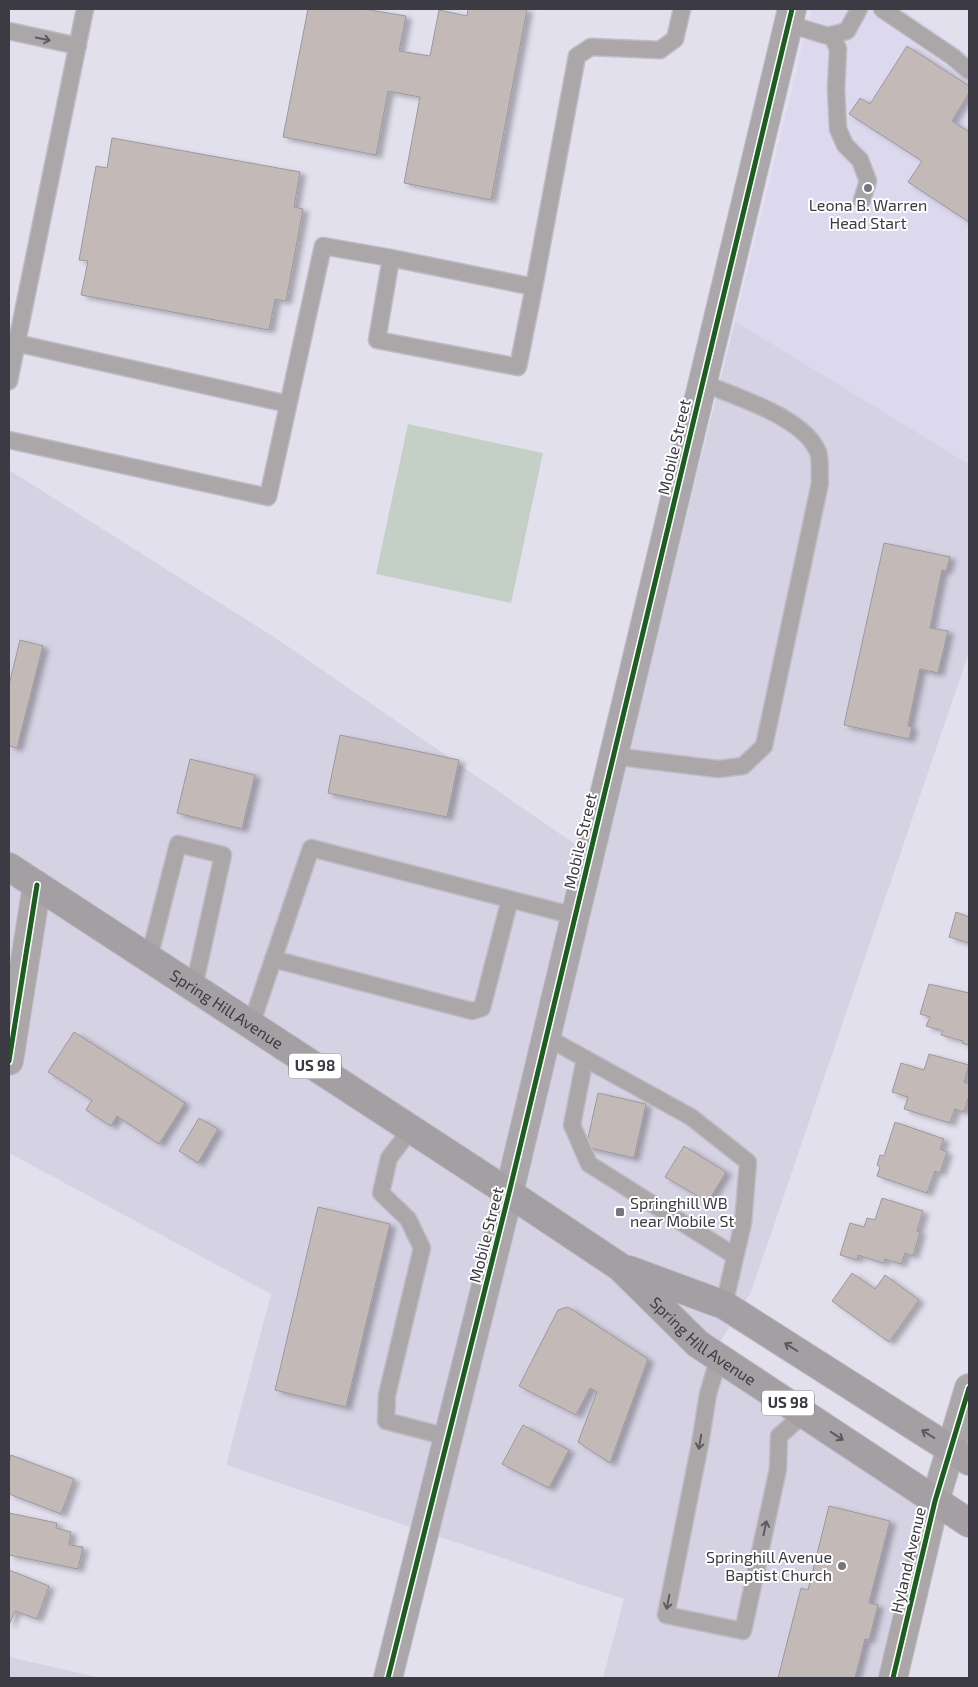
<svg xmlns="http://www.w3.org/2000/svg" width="978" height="1687" viewBox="0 0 978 1687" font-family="'Exo 2',sans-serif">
  <defs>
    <filter id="shadow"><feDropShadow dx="5.5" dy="3" stdDeviation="2.5" flood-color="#0004"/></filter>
  </defs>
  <rect width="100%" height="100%" fill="#e2e0ed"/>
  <path fill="#d4d2e3" d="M 735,321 L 969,464 L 969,652 L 751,1292 L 705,1366 L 924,1507 L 881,1678 L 603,1678 L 624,1599 L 226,1465 L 271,1294 L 9,1153 L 9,470 L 280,641 L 601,862 Z
    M 9,1657 L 101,1678 L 9,1678 Z"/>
  <path fill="#dcd9ef" d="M 812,9 L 902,9 L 969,55 L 969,464 L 735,321 Z"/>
  <path fill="#c4d0c5" d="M 408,424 L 543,453 L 511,603 L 376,574 Z"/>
  <path fill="#c3bab8" stroke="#9d989c" filter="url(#shadow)" d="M 308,9 L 364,9 L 406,16 L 399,51 L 430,56 L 439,10 L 467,16 L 468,9 L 527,9 L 491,200 L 404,183 L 420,97 L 388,91 L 376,155 L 283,137 Z
    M 907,46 L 969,86 L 969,93 L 952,121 L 969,132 L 969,222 L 908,182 L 922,161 L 849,114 L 860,98 L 870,104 Z
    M 112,138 L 300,172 L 294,207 L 303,209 L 286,301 L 275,299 L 269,330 L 81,295 L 88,261 L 79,260 L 96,166 L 107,168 Z
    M 884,543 L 950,557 L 946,571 L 942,570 L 930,628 L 948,631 L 938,673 L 920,669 L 908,726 L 912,727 L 909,739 L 844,725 Z
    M 20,640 L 43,646 L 17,748 L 9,746 L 9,685 Z
    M 340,735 L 459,760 L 447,817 L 328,793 Z
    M 190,759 L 255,775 L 242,829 L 177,813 Z
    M 956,912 L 969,917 L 969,943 L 949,937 Z
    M 929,984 L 969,993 L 969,1045 L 962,1043 L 963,1041 L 941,1035 L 943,1031 L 926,1026 L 930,1017 L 920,1014 Z
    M 74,1032 L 185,1103 L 159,1144 L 117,1116 L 111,1126 L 86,1110 L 92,1100 L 48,1072 Z
    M 929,1054 L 969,1065 L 964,1082 L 969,1084 L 969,1096 L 964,1112 L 955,1109 L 950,1123 L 904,1109 L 908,1097 L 892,1092 L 901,1063 L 924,1070 Z
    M 598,1093 L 646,1104 L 634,1158 L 586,1147 Z
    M 199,1118 L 218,1129 L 198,1163 L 179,1151 Z
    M 895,1122 L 944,1139 L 940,1149 L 947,1152 L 940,1173 L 935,1171 L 927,1193 L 877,1176 L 880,1167 L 877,1165 L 880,1155 L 884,1156 Z
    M 684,1146 L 726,1172 L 708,1202 L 665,1177 Z
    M 882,1198 L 923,1211 L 917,1231 L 920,1232 L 913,1256 L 905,1253 L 901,1264 L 885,1259 L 883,1263 L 858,1255 L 857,1260 L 840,1255 L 850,1223 L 864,1227 L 867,1218 L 875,1220 Z
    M 318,1207 L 390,1224 L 346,1407 L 275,1390 Z
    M 852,1273 L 875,1289 L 885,1275 L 919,1300 L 889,1342 L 832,1301 Z
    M 568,1307 L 648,1359 L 610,1463 L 578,1442 L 597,1392 L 590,1388 L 576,1415 L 519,1386 L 558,1310 Z
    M 523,1425 L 569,1450 L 549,1488 L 502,1464 Z
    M 11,1455 L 74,1479 L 61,1514 L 9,1494 L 9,1463 Z
    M 829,1506 L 890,1521 L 869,1603 L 878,1605 L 869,1640 L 865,1639 L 855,1678 L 778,1678 L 801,1588 L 808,1590 Z
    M 9,1513 L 57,1523 L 56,1528 L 71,1532 L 69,1545 L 83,1547 L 78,1569 L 9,1555 Z
    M 9,1570 L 49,1586 L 37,1619 L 15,1611 L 9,1625 Z"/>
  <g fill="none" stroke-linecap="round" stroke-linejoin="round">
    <defs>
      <path id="lane" d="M 882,9 L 953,57 L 969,71
        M 788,24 L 828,36 L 847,31 L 859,9
        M 9,31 L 78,46
        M 832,35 L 838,49 L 836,89 L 838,129 L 845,145 L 860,160 L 868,181 L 862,200
        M 391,258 L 377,340 L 518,367 L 534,287
        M 16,343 L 288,404
        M 9,381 L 85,9
        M 9,440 L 268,497 L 323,246 L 391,258 L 534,287 L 577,56 L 591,47 L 660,50 L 675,39 L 682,9
        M 613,756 L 718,769 L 743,766 L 764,746 L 820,483 C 819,474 821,460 818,452 C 804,417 736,397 703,383
        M 149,958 L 178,844 L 223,855 L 194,987
        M 273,959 L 472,1011 L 482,1008 L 510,899
        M 251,1025 L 311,848 L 575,916
        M 546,1037 L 691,1117 L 748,1162 L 743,1223 L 724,1305
        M 585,1058 L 572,1125 L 589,1164 L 735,1256
        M 411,1129 L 389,1158 L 381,1193 L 408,1219 L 422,1248 L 387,1395 L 386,1421 L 448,1437
        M 719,1357 L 708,1394 L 700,1444 L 666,1615 L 743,1631 L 778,1469 L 779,1436 L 804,1414"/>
      <path id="street" d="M 9,1061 L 37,885
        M 893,1678 L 935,1501 L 969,1388"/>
      <path id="secondary" d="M 388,1678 L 509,1193 L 792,9"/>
      <g id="primary">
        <path id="s1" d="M 9,867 L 509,1193 L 620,1267 L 698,1344 L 969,1523"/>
        <path d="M 629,1270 L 724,1305 L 969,1461"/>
      </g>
    </defs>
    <use href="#lane" stroke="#bebcc7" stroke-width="19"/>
    <use href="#street" stroke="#bebcc7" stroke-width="30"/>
    <use href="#secondary" stroke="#bebcc7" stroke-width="30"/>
    <use href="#primary" stroke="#bebcc7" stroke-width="30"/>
    <use href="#lane" stroke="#aba7a8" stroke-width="16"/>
    <use href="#street" stroke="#aba7a8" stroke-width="28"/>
    <use href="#secondary" stroke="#aaa6aa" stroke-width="28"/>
    <use href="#primary" stroke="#a49fa2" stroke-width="28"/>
    <defs>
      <path id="cycleway" d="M 9,1061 L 37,885
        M 388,1678 L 509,1193 L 792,9
        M 893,1678 L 935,1501 L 969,1388"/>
    </defs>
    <use href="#cycleway" stroke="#fff" stroke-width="8"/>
    <use href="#cycleway" stroke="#1b5e20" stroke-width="5"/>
  </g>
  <defs><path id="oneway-shaft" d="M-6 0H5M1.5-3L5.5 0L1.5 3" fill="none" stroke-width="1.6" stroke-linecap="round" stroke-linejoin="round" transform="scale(1.25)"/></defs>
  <g stroke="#5d5b61">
    <use href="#oneway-shaft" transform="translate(43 39) rotate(12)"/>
    <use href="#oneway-shaft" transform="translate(700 1442) rotate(100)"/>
    <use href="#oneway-shaft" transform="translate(765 1528) rotate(-78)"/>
    <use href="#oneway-shaft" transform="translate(668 1602) rotate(101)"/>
  </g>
  <g stroke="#5b5860">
    <use href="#oneway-shaft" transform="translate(791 1347) rotate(-148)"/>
    <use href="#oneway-shaft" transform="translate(928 1434) rotate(-148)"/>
    <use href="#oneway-shaft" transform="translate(837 1436) rotate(34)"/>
  </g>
  <g fill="#76747e" stroke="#fff" stroke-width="2">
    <circle cx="868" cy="188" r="5"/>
    <rect x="615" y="1207" width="10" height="10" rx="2.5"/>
    <circle cx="842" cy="1566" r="5"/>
  </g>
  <g text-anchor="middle" stroke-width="4" stroke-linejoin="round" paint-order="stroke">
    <g fill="#fff" stroke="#76757b" stroke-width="1">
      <rect x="289" y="1053.5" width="52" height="25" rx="4"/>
      <rect x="762" y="1390.5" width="52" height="25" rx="4"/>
    </g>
    <g font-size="15" font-weight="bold" fill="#3c3a43">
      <text x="315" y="1071">US 98</text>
      <text x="788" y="1408">US 98</text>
    </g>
    <g font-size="16" fill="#3c3a43" stroke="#fff">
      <text x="868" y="211">Leona B. Warren<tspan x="868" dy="18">Head Start</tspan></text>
      <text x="630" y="1209" text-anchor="start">Springhill WB<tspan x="630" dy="18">near Mobile St</tspan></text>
      <text x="832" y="1563" text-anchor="end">Springhill Avenue<tspan x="832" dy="18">Baptist Church</tspan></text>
    </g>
    <g font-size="16" fill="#3c3a43" stroke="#fff">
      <text transform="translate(674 447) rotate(-77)" y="6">Mobile Street</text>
      <text transform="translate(580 841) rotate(-77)" y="6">Mobile Street</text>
      <text dy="6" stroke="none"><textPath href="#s1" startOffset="260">Spring Hill Avenue</textPath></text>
      <text transform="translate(486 1235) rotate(-76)" y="6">Mobile Street</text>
      <text dy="6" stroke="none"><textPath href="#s1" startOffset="842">Spring Hill Avenue</textPath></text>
      <text transform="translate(908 1560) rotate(-77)" y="6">Hyland Avenue</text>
    </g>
  </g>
  <rect width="978" height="1687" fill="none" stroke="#3c3a43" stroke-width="20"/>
</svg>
